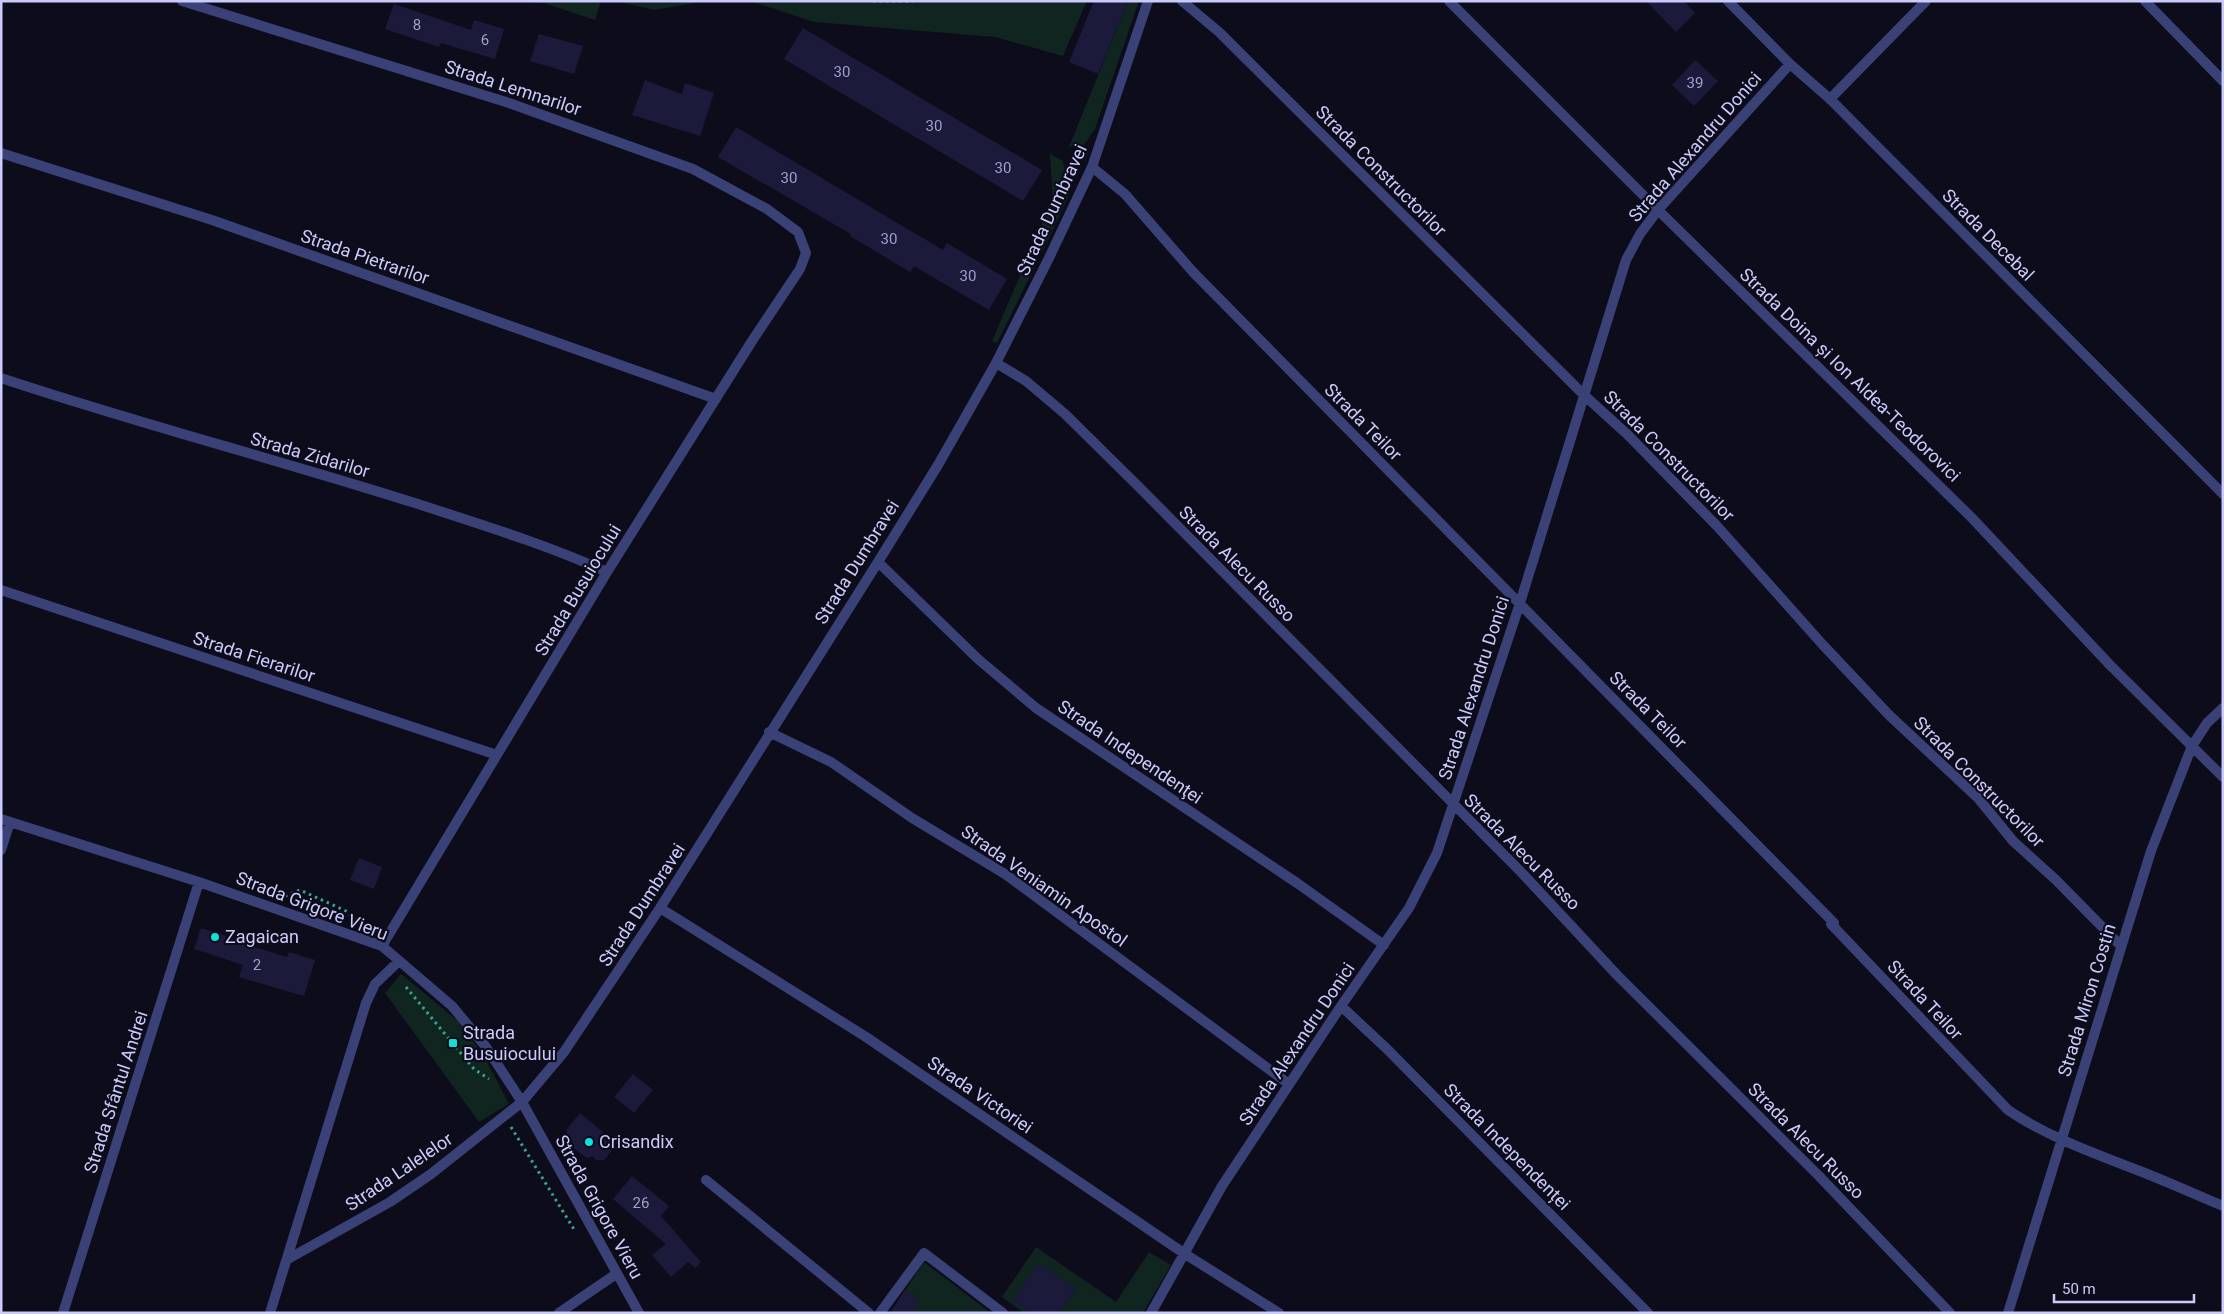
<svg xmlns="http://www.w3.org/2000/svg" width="2224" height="1314" viewBox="0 0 2224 1314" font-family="Roboto,sans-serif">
  <rect width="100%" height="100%" fill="#0d0c1b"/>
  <path fill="#102420" d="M 503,1 L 601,1 L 595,20 L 544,3 Z
    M 615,1 L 706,1 L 655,10 Z
    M 750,1 L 1087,1 L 1063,56 L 995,37 L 814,22 Z
    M 1128,1 L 1139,1 L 1095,129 L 1084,145 L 1069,147 Z
    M 1050,154 L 1063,161 L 1070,193 L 1043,251 L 1033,245 L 1053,199 Z
    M 1028,257 L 1034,268 L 997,343 L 992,341 Z
    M 401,974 L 458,1021 L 485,1058 L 509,1104 L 479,1122 L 385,993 Z
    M 1036,1247 L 1116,1302 L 1149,1252 L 1171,1265 L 1143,1313 L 1059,1313 L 1076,1289 L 1031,1313 L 1024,1313 L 1002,1297 Z
    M 924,1262 L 991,1313 L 890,1313 Z"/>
  <path fill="#1c1a3a" d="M 1094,1 L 1128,1 L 1098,74 L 1069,62 Z
    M 1646,1 L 1684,1 L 1695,13 L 1676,32 Z
    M 394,4 L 471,30 L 474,20 L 504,29 L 495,59 L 441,43 L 439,47 L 385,29 Z
    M 803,28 L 1042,170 L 1023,201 L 784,59 Z
    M 539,34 L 583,46 L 574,74 L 530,61 Z
    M 1695,60 L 1718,81 L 1694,106 L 1672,85 Z
    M 645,80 L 682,94 L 685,83 L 714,93 L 700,136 L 632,115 Z
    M 736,127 L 943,250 L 947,243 L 1007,279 L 989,310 L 914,266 L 910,272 L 850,236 L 851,234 L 718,157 Z
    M 359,858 L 382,867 L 374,889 L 350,880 Z
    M 201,928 L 226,936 L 225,938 L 287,957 L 289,952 L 315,960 L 304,996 L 239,977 L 243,965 L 194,949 Z
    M 633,1074 L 653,1090 L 634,1113 L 614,1097 Z
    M 580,1113 L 617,1144 L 604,1160 L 596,1160 L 593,1156 L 587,1158 L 573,1148 L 572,1141 L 567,1135 L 567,1129 Z
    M 632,1176 L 669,1206 L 661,1216 L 701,1262 L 695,1268 L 688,1262 L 671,1277 L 652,1255 L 666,1244 L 613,1199 Z
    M 1039,1263 L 1076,1289 L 1059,1313 L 1031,1313 L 1013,1300 Z
    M 905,1290 L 919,1300 L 911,1313 L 890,1313 Z"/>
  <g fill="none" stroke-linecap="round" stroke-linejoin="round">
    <path stroke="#35a48e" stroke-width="3" stroke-dasharray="2.5 4" stroke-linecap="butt" d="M 873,1 L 913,1
      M 285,896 L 300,890 L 346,911 L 356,921
      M 406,987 L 474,1069 L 489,1079
      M 511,1127 L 575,1231"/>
    <path stroke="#3a4176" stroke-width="10" d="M 1830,99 L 1926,1"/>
    <path stroke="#3a4176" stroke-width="10" d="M 182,1 L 509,103 L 693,169 L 767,209 L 798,232 L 806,253 L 800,269 L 752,341 L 607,572 L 382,946
      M 1182,1 L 1219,32 L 1584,395 L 1628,435 L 1717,526 L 1823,645 L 1889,715 L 1978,798 L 2013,841 L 2056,880 L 2120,945
      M 1449,1 L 1658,210 L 1972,518 L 2110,665 L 2223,777
      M 1728,1 L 1790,64 L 1830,99 L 2223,494
      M 2145,1 L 2223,81
      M 1,153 L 212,220 L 716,399
      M 1092,167 L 1125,194 L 1193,272 L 1834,923 L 1831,924 L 2008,1110 C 2048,1137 2091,1152 2137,1170 C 2166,1181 2194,1194 2223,1206
      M 996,363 L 1026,381 L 1065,414 L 1138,486 L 1522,873 L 1617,975 L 1819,1176 L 1950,1313
      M 1,378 C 139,424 280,460 418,504 C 482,525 545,544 607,572
      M 878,562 L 978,659 L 1036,708 L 1297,883 L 1384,945
      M 1,590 L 497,755
      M 769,732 L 831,762 L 912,818 L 1005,874 L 1289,1084
      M 1,819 L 199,882 L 382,946 L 452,1006 L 486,1047 L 522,1102 L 639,1313
      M 1,850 L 10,822
      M 660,908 L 866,1037 L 1185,1254 L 1279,1313
      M 1341,1006 L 1386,1048 L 1648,1313
      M 706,1180 L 869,1313
      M 288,1259 L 390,1202 L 431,1174 L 522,1102 L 564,1052 L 660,908 L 878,562 L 938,465 L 996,363 L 1049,258 L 1092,167 L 1148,1
      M 63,1313 L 199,882
      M 270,1313 L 366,1003 L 375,984 L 399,961
      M 559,1313 L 616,1274
      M 880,1313 L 924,1253 L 1003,1313
      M 1151,1313 L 1222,1186 L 1341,1006 L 1409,908 L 1437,853 L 1520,603 L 1626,260 L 1640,234 L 1658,210 L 1790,64
      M 2008,1313 L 2151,851 L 2192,746 L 2207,723 L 2223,708"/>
  </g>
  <g fill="#11e0d8" stroke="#0d0c1b" stroke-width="2">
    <circle cx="215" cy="937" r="5"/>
    <rect x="448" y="1038" width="10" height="10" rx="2.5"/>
    <circle cx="589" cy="1142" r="5"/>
  </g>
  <g text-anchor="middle" stroke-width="4.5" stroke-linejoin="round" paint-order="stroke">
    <g font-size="15" fill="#9e9fcb">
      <text x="417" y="30">8</text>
      <text x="485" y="45">6</text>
      <text x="842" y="77">30</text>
      <text x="1695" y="88">39</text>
      <text x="934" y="131">30</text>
      <text x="1003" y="173">30</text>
      <text x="789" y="183">30</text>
      <text x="889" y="244">30</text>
      <text x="968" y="281">30</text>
      <text x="257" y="970">2</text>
      <text x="641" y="1208">26</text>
    </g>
    <g font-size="18" fill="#cacbfb" stroke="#0d0c1b">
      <text transform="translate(513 88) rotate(18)" y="6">Strada Lemnarilor</text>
      <text transform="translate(1695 147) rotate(-49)" y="6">Strada Alexandru Donici</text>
      <text transform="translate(1381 171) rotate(45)" y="6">Strada Constructorilor</text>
      <text transform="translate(1052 210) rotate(-65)" y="6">Strada Dumbravei</text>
      <text transform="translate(1988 235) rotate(45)" y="6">Strada Decebal</text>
      <text transform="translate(365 257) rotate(19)" y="6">Strada Pietrarilor</text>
      <text transform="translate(1850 375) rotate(44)" y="6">Strada Doina și Ion Aldea-Teodorovici</text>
      <text transform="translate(1363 422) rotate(45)" y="6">Strada Teilor</text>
      <text transform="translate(310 455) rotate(16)" y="6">Strada Zidarilor</text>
      <text transform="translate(1669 456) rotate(45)" y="6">Strada Constructorilor</text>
      <text transform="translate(857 562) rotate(-58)" y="6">Strada Dumbravei</text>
      <text transform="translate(1237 564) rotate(45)" y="6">Strada Alecu Russo</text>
      <text transform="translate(578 590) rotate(-59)" y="6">Strada Busuiocului</text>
      <text transform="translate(254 657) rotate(18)" y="6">Strada Fierarilor</text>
      <text transform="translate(1474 688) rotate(-72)" y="6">Strada Alexandru Donici</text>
      <text transform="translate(1648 710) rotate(45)" y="6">Strada Teilor</text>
      <text transform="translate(1130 752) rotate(34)" y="6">Strada Independenţei</text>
      <text transform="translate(1979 782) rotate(45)" y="6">Strada Constructorilor</text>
      <text transform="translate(1522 852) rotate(45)" y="6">Strada Alecu Russo</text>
      <text transform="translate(1044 886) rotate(35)" y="6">Strada Veniamin Apostol</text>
      <text transform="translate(642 905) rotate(-57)" y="6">Strada Dumbravei</text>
      <text transform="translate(312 906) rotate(21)" y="6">Strada Grigore Vieru</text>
      <text transform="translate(1925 1000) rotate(47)" y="6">Strada Teilor</text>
      <text transform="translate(2087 1000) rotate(-73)" y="6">Strada Miron Costin</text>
      <text transform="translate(1297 1044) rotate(-56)" y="6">Strada Alexandru Donici</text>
      <text transform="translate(116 1092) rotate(-72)" y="6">Strada Sfântul Andrei</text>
      <text transform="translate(980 1095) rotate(34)" y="6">Strada Victoriei</text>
      <text transform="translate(1806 1141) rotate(45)" y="6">Strada Alecu Russo</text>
      <text transform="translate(1507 1147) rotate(45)" y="6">Strada Independenței</text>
      <text transform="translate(399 1172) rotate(-34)" y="6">Strada Lalelelor</text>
      <text transform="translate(599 1207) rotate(61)" y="6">Strada Grigore Vieru</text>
    </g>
    <g font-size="18" fill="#cacbfb" stroke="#0d0c1b" text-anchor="start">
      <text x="225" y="943">Zagaican</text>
      <text x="463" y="1039">Strada<tspan x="463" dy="21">Busuiocului</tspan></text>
      <text x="599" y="1148">Crisandix</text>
    </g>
  </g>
  <rect width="2224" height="1314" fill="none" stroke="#cacbfb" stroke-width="5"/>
  <path d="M2054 1294v8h140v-8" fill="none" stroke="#cacbfb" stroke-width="2.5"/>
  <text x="2062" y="1294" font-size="15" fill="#cacbfb" stroke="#0d0c1b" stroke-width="4" paint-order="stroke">50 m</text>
</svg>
